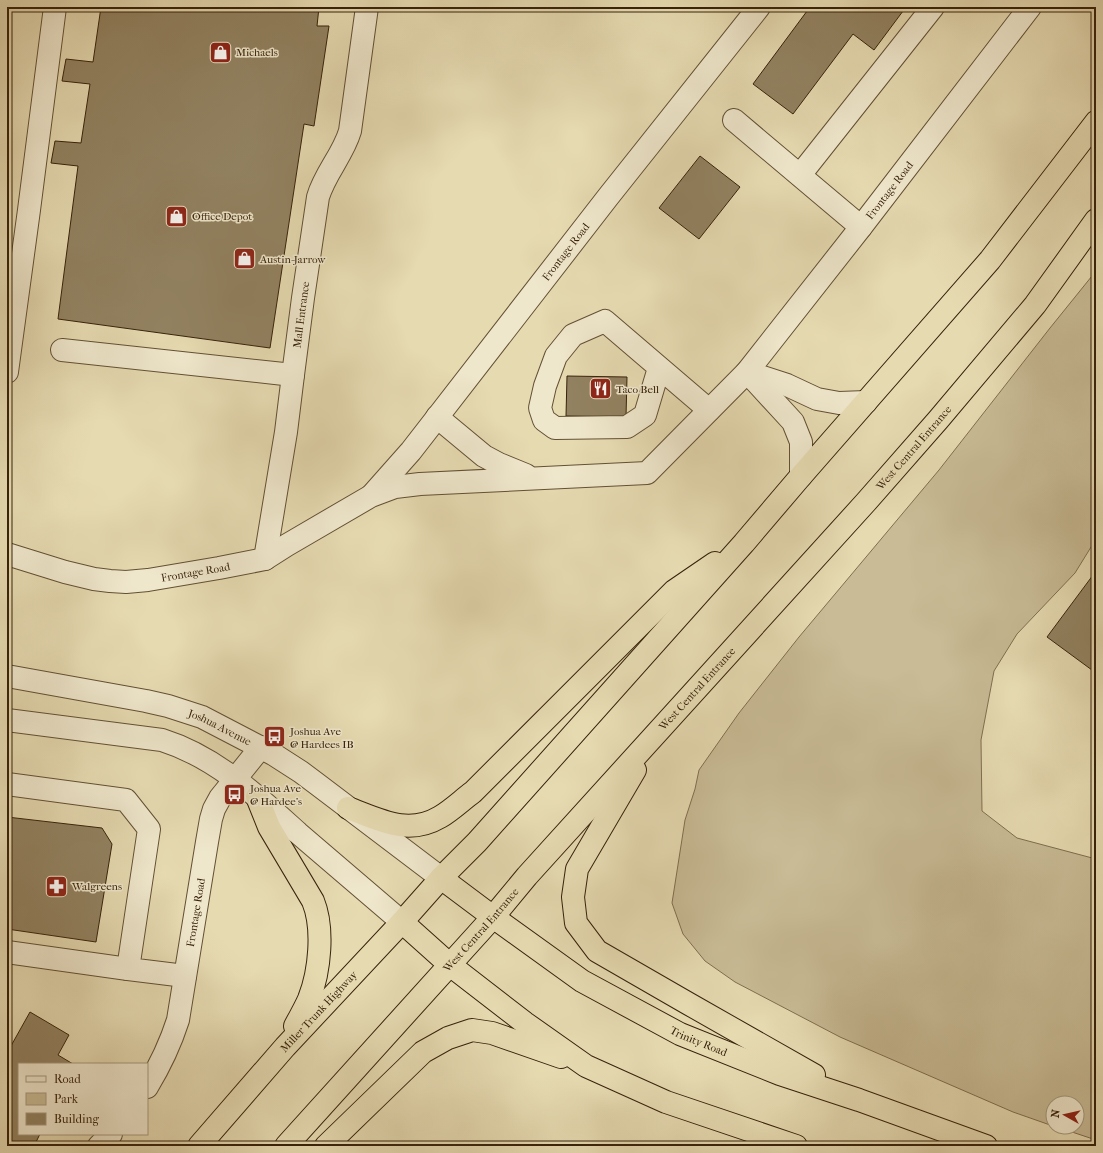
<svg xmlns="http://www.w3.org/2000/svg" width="1103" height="1153" viewBox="0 0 1103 1153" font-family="'IM FELL French Canon',serif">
  <rect width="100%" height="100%" fill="#e6dab1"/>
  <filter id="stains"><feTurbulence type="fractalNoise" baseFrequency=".005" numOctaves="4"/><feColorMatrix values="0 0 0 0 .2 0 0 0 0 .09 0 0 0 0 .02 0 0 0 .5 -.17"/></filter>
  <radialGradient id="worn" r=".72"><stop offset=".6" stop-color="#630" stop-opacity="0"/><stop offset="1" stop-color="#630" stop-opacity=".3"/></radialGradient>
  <path fill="#c8bb95" stroke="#806e50" d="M 1096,271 L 1096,539 L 1075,573 L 1017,634 L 994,671 L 981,740 L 982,811 L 1017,838 L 1096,859 L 1096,1140 L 1057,1127 L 1077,1127 L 1077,1103 L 1053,1103 L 1053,1126 L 1013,1112 L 840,1037 L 735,982 L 705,961 L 683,934 L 672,903 L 685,820 L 695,789 L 699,770 L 739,713 L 799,637 L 939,470 L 1050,328 Z"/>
  <path fill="#928261" stroke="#37220a" d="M 101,7 L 319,7 L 317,26 L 329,26 L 314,126 L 304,124 L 270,348 L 58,319 L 78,166 L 51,163 L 55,141 L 81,143 L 90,84 L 62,81 L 66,59 L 93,62 Z
    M 810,7 L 906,7 L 874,50 L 853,34 L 793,114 L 753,84 Z
    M 700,156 L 740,187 L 699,239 L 659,208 Z
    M 567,376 L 627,377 L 626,417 L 566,416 Z
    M 1096,571 L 1096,673 L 1047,637 Z
    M 7,817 L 102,828 L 112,844 L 96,942 L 7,929 Z
    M 30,1012 L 69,1035 L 58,1055 L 73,1064 L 19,1064 L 19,1134 L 40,1134 L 34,1146 L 7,1146 L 7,1053 Z"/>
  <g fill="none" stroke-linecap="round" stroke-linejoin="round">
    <defs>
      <g id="minor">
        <path d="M 734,120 L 861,227"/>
        <path d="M 800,175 L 933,7"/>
        <path d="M 62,350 L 293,375"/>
        <path d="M 659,368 L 645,415 L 627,427 L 555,428 L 544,420 L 540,408 L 545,386 L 556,356 L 573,335 L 605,321 L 709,410"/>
        <path d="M 7,372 L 29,210 L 55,7"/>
        <path d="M 747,372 L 787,385 L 817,399 L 839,403 L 866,402"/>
        <path d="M 748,373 L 793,422 L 801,442 L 801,476"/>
        <path d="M 437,417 L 484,456 L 499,464 L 526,475"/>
        <path id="s1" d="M 372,495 L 411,451 L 608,197 L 759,7"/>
        <path id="s2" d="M 7,554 L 65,572 L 94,579 L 110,581 L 126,582 L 148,580 L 219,568 L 265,559 L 287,545 L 371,496 L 395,487 L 420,484 L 647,473 L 747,372 L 861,227 L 1030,7"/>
        <path id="s3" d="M 265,559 L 286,432 L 293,375 L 303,298 L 318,197 C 325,173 343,155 350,131 L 367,7"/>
        <path id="s4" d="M 7,676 L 146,701 L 168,706 L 202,717 L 273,754 L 301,772 L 317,784 L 441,878"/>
        <path d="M 7,720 L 162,740 C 216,757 257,796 298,833 C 333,863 367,892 402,922"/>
        <path d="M 7,784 L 126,800 L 149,829 L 128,969 L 185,976"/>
        <path d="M 7,952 L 128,969"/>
        <path id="s5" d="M 147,1087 C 161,1064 170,1045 178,1020 L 207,842 L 211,819 L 214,809 L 220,798 L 261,747"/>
        <path d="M 99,1146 L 111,1134"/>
      </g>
      <g id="highway">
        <path d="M 635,770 L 577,869 L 573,897 L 576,923 L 597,951 L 689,1004 L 814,1075"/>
        <path d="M 257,797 L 269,827 L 313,901 C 324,928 320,971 309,999 C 305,1008 300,1017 295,1026"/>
        <path d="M 348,808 C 380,820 408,836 440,817 C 452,810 462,800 473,792 L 674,591 L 715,563"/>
        <path id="s6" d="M 441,878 L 493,917 L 582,981 L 680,1034 L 780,1074 L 859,1100 L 986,1146"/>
        <path d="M 402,922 L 450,965 L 525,1023 L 586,1066 L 666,1102 L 796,1146"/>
        <path id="s7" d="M 199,1146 L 285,1047 L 402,922 L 441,878 L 477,842 L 744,543 L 801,476 L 990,260 L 1096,122"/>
        <path id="s8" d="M 286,1146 L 493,917 L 527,876 L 866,502 L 938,420 L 1035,305 L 1096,220"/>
        <path d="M 326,1146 L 423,1052 L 448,1038 L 472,1030 L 492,1033 L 561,1057"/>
      </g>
    </defs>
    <use href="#minor" stroke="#635034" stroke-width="24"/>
    <use href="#highway" stroke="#37220a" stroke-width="24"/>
    <use href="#minor" stroke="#efe7cc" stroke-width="22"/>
    <use href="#highway" stroke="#e6dab1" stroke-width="22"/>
  </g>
  <defs>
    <symbol id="shop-square" viewBox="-11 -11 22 22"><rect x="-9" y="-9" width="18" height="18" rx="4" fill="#8f2418" stroke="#efe7cc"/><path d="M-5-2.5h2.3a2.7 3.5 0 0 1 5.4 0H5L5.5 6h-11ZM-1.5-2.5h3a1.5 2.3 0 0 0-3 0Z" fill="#fff"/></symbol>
    <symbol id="restaurant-square" viewBox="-11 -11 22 22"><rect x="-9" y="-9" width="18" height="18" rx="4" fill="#8f2418" stroke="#efe7cc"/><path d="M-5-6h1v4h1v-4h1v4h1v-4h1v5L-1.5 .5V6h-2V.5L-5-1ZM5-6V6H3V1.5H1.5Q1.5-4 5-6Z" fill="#fff"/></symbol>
    <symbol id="bus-square" viewBox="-11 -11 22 22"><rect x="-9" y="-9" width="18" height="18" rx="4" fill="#8f2418" stroke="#efe7cc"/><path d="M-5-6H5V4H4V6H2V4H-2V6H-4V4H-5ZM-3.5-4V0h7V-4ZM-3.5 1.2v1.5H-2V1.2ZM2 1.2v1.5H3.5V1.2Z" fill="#fff"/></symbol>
    <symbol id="pharmacy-square" viewBox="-11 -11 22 22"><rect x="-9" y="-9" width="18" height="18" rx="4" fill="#8f2418" stroke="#efe7cc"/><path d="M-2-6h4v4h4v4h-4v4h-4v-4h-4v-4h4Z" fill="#fff"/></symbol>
  </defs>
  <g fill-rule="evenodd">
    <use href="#shop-square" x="208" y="40" width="25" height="25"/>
    <use href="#shop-square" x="164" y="204" width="25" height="25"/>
    <use href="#shop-square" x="232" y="246" width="25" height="25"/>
    <use href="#restaurant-square" x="588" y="376" width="25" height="25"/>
    <use href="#bus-square" x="262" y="724" width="25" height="25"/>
    <use href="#bus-square" x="222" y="782" width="25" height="25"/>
    <use href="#pharmacy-square" x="44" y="874" width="25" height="25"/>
  </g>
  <g text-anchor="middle" stroke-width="3" stroke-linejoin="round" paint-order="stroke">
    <g font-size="11" fill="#37220a" stroke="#efe7cc" text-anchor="start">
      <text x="236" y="56">Michaels</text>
      <text x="192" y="220">Office Depot</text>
      <text x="260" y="263">Austin-Jarrow</text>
      <text x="616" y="393">Taco Bell</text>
      <text x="290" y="735">Joshua Ave<tspan x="290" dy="13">@ Hardees IB</tspan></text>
      <text x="250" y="792">Joshua Ave<tspan x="250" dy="13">@ Hardee's</tspan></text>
      <text x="72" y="890">Walgreens</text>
    </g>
    <g font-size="11" fill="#37220a" stroke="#efe7cc">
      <text dy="4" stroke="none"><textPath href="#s2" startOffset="1038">Frontage Road</textPath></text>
      <text dy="4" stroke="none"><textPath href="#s1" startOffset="311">Frontage Road</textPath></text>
      <text dy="4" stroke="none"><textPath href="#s3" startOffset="247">Mall Entrance</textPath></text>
      <text dy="4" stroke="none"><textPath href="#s8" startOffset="939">West Central Entrance</textPath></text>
      <text dy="4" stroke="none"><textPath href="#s2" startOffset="193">Frontage Road</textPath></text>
      <text dy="4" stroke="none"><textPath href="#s8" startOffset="615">West Central Entrance</textPath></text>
      <text dy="4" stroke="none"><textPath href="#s4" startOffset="220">Joshua Avenue</textPath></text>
      <text dy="4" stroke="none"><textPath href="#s5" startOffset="183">Frontage Road</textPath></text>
      <text dy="4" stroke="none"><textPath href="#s8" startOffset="291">West Central Entrance</textPath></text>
      <text dy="4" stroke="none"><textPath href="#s7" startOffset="180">Miller Trunk Highway</textPath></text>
      <text dy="4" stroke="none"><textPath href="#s6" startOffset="306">Trinity Road</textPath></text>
    </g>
  </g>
  <rect width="1103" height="1153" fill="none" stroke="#e6dab1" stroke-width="24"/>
  <rect x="8" y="8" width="1087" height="1137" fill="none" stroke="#37220a" stroke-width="2"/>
  <rect x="12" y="12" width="1079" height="1129" fill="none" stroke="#37220a"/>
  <rect x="18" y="1063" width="130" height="72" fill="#efe7cc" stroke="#a5987e"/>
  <rect x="26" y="1076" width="20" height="6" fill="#efe7cc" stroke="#a5987e"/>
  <text x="54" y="1083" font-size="12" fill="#37220a">Road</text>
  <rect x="26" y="1093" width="20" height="12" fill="#c8bb95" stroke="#a5987e"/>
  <text x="54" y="1103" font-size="12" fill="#37220a">Park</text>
  <rect x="26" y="1113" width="20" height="12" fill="#928261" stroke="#a5987e"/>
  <text x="54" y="1123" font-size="12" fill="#37220a">Building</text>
  <g transform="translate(1065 1115) rotate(278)"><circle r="19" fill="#efe7cc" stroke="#a5987e"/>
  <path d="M0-3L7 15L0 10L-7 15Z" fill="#8f2418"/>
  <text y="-6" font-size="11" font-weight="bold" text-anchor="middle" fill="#37220a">N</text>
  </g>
  <rect width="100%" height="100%" filter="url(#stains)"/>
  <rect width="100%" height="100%" fill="url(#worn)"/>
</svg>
